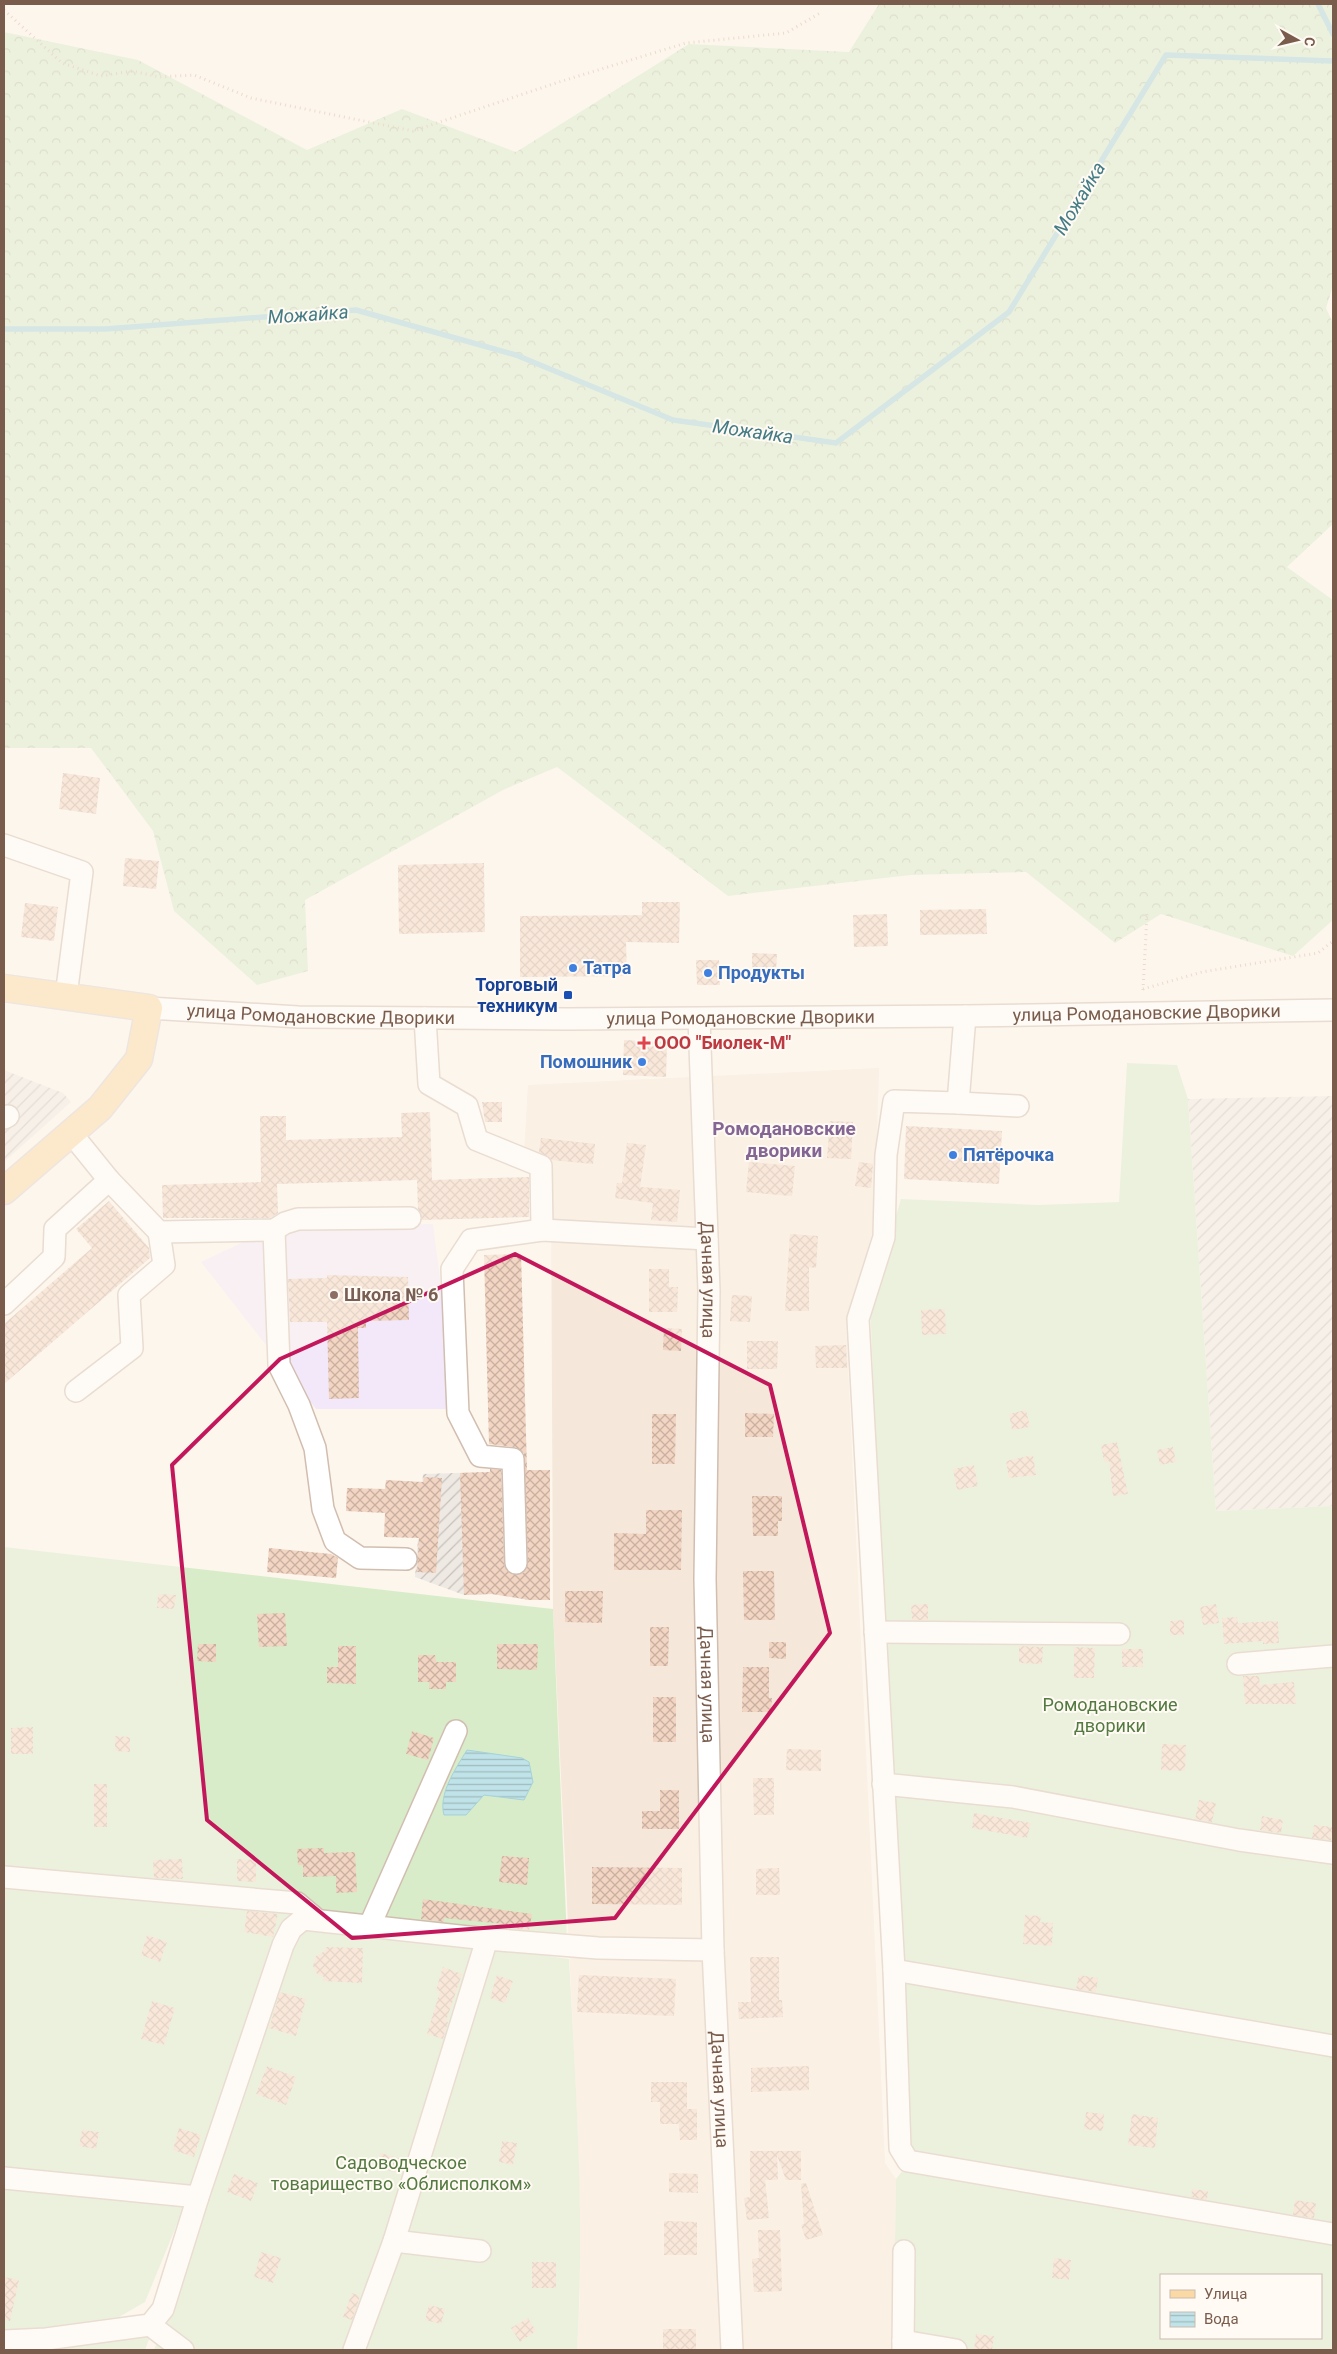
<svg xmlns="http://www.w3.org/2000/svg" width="1337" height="2354" viewBox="0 0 1337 2354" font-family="Roboto,sans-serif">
  <defs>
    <pattern id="industrial-furrows" width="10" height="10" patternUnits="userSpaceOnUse" patternTransform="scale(1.25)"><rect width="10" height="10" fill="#efe9e4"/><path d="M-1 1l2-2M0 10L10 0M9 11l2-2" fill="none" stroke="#c7c0bb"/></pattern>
    <pattern id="forest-crowns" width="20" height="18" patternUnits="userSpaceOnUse" patternTransform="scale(1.25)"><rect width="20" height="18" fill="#d8ecc9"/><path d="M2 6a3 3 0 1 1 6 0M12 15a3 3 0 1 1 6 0" fill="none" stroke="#b4c2a5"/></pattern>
    <pattern id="water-rules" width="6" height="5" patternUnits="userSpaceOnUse" patternTransform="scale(1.25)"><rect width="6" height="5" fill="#bfe3e8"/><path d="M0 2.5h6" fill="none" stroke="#a0bbbe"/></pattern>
    <pattern id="building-cross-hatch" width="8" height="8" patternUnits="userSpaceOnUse" patternTransform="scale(1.25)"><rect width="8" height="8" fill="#f3d5c3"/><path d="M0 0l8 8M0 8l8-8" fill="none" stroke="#cab0a1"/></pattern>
  </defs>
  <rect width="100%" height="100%" fill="#fdf6ec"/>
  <path fill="#f5e8da" d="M 879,1068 L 874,1227 L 846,1323 L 885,2163 L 896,2179 L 893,2350 L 577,2350 L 580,2300 L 578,2134 L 553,1609 L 551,1181 L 524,1154 L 528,1085 Z"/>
  <path fill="url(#industrial-furrows)" d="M 4,1070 L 63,1093 L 71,1102 L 4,1162 Z
    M 1333,1096 L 1333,1506 L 1216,1511 L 1188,1099 Z
    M 550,1470 L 550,1600 L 529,1600 L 492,1594 L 464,1595 L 415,1577 L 423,1474 Z"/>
  <path fill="#f3e8fa" d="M 433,1224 L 446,1327 L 450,1409 L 316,1409 L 201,1262 L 275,1227 Z"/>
  <path fill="url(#forest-crowns)" d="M 879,4 L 1333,4 L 1333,286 L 1326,308 L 1333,323 L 1333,524 L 1287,567 L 1333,600 L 1333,920 L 1293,956 L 1161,914 L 1115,943 L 1026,872 L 911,875 L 728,896 L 557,767 L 503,790 L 305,900 L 308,971 L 257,985 L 174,911 L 153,831 L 91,748 L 4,748 L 4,32 L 138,60 L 307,150 L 402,109 L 516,152 L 689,44 L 849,52 Z"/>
  <path fill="#d8ecc9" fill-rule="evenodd" d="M 1127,1063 L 1177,1065 L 1188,1099 L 1216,1511 L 1333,1506 L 1333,2350 L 893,2350 L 896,2179 L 906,2166 L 870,1303 L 901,1199 L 1038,1205 L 1119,1202 ZM 1161,2275 L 1321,2275 L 1321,2338 L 1161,2338 Z
    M 4,1547 L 553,1609 L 567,1940 L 294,1909 L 275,1942 L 196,2178 L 145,2302 L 119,2317 L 4,2333 Z
    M 305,1926 L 480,1946 L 569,1959 C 576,2089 585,2220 577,2350 L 154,2350 L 297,1932 Z
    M 150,2337 L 145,2350 L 4,2350 L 4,2347 Z"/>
  <path fill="url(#water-rules)" stroke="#a5d3da" d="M 467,1750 L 522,1758 L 529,1762 L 533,1782 L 524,1800 L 484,1795 L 466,1815 L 444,1815 C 438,1794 456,1768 467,1750 Z"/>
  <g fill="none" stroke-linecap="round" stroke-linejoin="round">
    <path stroke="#a5d3da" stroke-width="5.5" d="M 1318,4 L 1333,34
      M 4,329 L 105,329 L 356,310 L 516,355 L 673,420 L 836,443 L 1009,312 L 1166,55 L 1333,61"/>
  </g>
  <path fill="url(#building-cross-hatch)" d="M 63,773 L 100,778 L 96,814 L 59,809 Z
    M 125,858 L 159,861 L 156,889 L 123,886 Z
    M 484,863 L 485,932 L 399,934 L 398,865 Z
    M 642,902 L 680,902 L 679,943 L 626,942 L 627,976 L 520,977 L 520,916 L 642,915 Z
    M 25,903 L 58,907 L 54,941 L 21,937 Z
    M 986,909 L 987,934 L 920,935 L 920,910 Z
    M 887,914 L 888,946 L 854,947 L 853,915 Z
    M 752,953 L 777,954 L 776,971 L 752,971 Z
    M 696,960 L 719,960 L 720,985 L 697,985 Z
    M 624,1040 L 667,1042 L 666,1077 L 623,1075 Z
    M 482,1102 L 502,1102 L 502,1122 L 485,1122 Z
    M 430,1112 L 432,1180 L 529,1177 L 529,1217 L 422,1220 L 418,1209 L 417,1180 L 277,1184 L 278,1213 L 270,1218 L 163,1218 L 162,1185 L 261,1182 L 260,1116 L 286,1116 L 286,1140 L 402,1137 L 401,1113 Z
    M 830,1121 L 853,1122 L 851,1159 L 827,1158 Z
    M 906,1126 L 1002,1131 L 999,1184 L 904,1179 Z
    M 541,1138 L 595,1144 L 593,1164 L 552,1160 L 539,1152 Z
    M 627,1143 L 646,1145 L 640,1187 L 680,1190 L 677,1222 L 651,1220 L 653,1203 L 615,1198 L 617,1183 L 622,1183 Z
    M 749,1162 L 795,1166 L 792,1196 L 746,1192 Z
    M 859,1162 L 873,1164 L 871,1188 L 855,1186 Z
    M 109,1201 L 149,1248 L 150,1258 L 4,1384 L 4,1324 L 92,1248 L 76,1229 Z
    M 790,1234 L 818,1236 L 816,1268 L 809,1267 L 809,1311 L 785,1311 Z
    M 521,1254 L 527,1470 L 550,1470 L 550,1600 L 530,1600 L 492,1594 L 464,1595 L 460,1473 L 490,1472 L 490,1469 L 501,1470 L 504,1564 L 506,1570 L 516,1575 L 523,1573 L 528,1563 L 524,1453 L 515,1447 L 489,1444 L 484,1255 Z
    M 649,1269 L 669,1269 L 669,1287 L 678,1287 L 677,1312 L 649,1312 Z
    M 327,1275 L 408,1277 L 409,1320 L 366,1321 L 366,1328 L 358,1328 L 359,1398 L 329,1399 L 327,1322 L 290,1322 L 288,1279 L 327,1278 Z
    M 732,1295 L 752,1296 L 750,1322 L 730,1321 Z
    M 945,1309 L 946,1334 L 922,1335 L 921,1310 Z
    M 664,1328 L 682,1329 L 681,1351 L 663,1350 Z
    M 747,1341 L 778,1341 L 777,1369 L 747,1369 Z
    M 846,1345 L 847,1368 L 816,1368 L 815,1346 Z
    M 1026,1410 L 1030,1427 L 1012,1430 L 1009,1414 Z
    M 745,1413 L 774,1414 L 773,1437 L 745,1437 Z
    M 652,1414 L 676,1414 L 675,1464 L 652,1464 Z
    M 1117,1442 L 1128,1494 L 1113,1496 L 1109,1461 L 1104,1462 L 1101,1445 Z
    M 1173,1447 L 1176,1462 L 1160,1465 L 1157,1450 Z
    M 1033,1455 L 1036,1475 L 1009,1478 L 1006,1461 Z
    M 974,1465 L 978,1486 L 957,1490 L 953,1469 Z
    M 424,1477 L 442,1478 L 436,1573 L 417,1572 L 419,1538 L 384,1537 L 385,1513 L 346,1511 L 347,1488 L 385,1489 L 386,1480 L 423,1482 Z
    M 752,1496 L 782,1496 L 782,1521 L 778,1521 L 778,1536 L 753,1536 Z
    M 646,1510 L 682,1510 L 681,1570 L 614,1570 L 614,1533 L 646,1534 Z
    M 269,1548 L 331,1554 L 338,1558 L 336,1578 L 267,1572 Z
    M 743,1571 L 774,1571 L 775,1620 L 744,1620 Z
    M 565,1591 L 603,1591 L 602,1623 L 565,1622 Z
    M 158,1594 L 176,1595 L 174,1609 L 157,1608 Z
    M 928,1604 L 928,1620 L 912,1620 L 911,1605 Z
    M 1216,1604 L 1219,1623 L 1203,1625 L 1200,1607 Z
    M 285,1613 L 287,1646 L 259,1647 L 257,1614 Z
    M 1237,1617 L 1238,1623 L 1278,1621 L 1279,1643 L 1263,1644 L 1263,1641 L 1224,1644 L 1222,1618 Z
    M 1184,1620 L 1184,1635 L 1170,1635 L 1170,1621 Z
    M 650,1627 L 669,1627 L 668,1666 L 650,1666 Z
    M 769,1642 L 786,1642 L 786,1659 L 769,1658 Z
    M 198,1644 L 216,1644 L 216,1662 L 197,1661 Z
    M 497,1644 L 538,1644 L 537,1670 L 497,1669 Z
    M 338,1646 L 356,1646 L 356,1684 L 327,1683 L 327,1667 L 338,1667 Z
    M 1019,1646 L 1043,1647 L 1042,1664 L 1019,1663 Z
    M 1074,1647 L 1095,1648 L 1094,1678 L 1074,1678 Z
    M 1122,1649 L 1143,1649 L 1143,1667 L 1122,1667 Z
    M 418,1655 L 435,1655 L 436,1662 L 456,1662 L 456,1682 L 446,1682 L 446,1689 L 429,1689 L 429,1682 L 418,1682 Z
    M 743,1667 L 769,1667 L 769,1698 L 772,1698 L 771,1712 L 742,1712 Z
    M 1243,1676 L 1259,1676 L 1260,1685 L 1294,1682 L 1296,1704 L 1245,1704 Z
    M 653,1697 L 676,1697 L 676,1742 L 653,1742 Z
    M 33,1727 L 33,1754 L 11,1754 L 11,1728 Z
    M 412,1731 L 434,1738 L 428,1760 L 406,1754 Z
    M 115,1736 L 130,1737 L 130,1752 L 115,1751 Z
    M 1162,1744 L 1186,1745 L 1185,1771 L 1161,1770 Z
    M 787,1749 L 821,1750 L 821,1771 L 786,1770 Z
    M 753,1778 L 774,1778 L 774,1815 L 754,1815 Z
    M 94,1784 L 107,1784 L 107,1827 L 94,1827 Z
    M 660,1790 L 679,1790 L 679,1829 L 642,1829 L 642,1811 L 660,1811 Z
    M 1199,1800 L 1216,1803 L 1212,1822 L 1195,1819 Z
    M 974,1813 L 1031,1823 L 1027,1838 L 972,1828 Z
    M 1262,1816 L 1283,1820 L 1281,1833 L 1260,1830 Z
    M 1314,1825 L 1332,1827 L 1331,1840 L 1312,1838 Z
    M 324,1848 L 324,1853 L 355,1852 L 357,1892 L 336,1893 L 336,1876 L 303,1877 L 303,1865 L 298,1865 L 297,1849 Z
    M 502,1856 L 529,1858 L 527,1885 L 499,1882 Z
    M 182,1859 L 183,1879 L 154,1878 L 153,1860 Z
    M 237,1859 L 256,1860 L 256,1882 L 237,1881 Z
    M 592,1867 L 682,1868 L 682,1905 L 592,1904 Z
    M 779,1868 L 780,1895 L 756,1895 L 756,1869 Z
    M 423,1899 L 532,1914 L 529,1930 L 513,1929 L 514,1925 L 444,1918 L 444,1922 L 421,1919 Z
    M 247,1911 L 278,1914 L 273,1937 L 244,1932 Z
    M 1025,1915 L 1041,1916 L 1040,1922 L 1053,1923 L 1052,1946 L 1023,1944 Z
    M 147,1935 L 167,1942 L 160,1962 L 141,1955 Z
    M 325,1947 L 363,1948 L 362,1983 L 323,1981 L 324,1977 L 317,1974 L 313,1966 L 316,1956 L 325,1951 Z
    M 750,1957 L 779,1957 L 779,2000 L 782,2000 L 783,2017 L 739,2019 L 738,2002 L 751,2002 Z
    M 443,1967 L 462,1974 L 446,2021 L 448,2022 L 443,2039 L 427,2034 L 440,1991 L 436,1990 Z
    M 497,1975 L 513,1981 L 505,2003 L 490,1998 Z
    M 579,1975 L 676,1979 L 674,2016 L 577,2012 Z
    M 1079,1975 L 1098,1978 L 1096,1992 L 1076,1989 Z
    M 280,1992 L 306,1999 L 296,2036 L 269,2028 Z
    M 152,2001 L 175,2008 L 164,2045 L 141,2039 Z
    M 267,2066 L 296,2077 L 286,2105 L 256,2094 Z
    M 809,2066 L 809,2090 L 751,2092 L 751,2068 Z
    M 651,2082 L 687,2082 L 687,2109 L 697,2109 L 697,2140 L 680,2140 L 679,2124 L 660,2124 L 660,2102 L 651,2102 Z
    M 1086,2112 L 1104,2114 L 1103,2131 L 1084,2129 Z
    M 1132,2114 L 1158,2118 L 1155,2148 L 1128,2145 Z
    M 179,2128 L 201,2135 L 194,2157 L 173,2150 Z
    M 82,2130 L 99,2132 L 96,2149 L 79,2146 Z
    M 502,2141 L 517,2143 L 513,2165 L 499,2162 Z
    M 750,2151 L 801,2151 L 801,2180 L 786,2180 L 777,2155 L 778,2180 L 765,2180 L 769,2218 L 747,2220 L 744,2198 L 750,2197 Z
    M 380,2153 L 402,2159 L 398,2173 L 376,2167 Z
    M 669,2173 L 698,2174 L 698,2193 L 669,2192 Z
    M 234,2174 L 258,2183 L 251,2201 L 227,2192 Z
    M 806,2183 L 823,2235 L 806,2240 L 801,2225 L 804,2224 L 801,2184 Z
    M 1192,2189 L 1208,2191 L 1207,2200 L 1191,2197 Z
    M 1295,2200 L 1316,2203 L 1314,2218 L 1293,2215 Z
    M 664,2221 L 697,2222 L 697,2255 L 664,2255 Z
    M 758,2230 L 780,2230 L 782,2291 L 754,2292 L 752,2259 L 759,2258 Z
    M 261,2252 L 281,2258 L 273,2283 L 254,2277 Z
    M 1054,2258 L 1071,2260 L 1069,2280 L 1052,2278 Z
    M 532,2262 L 556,2262 L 556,2288 L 532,2288 Z
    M 4,2277 L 19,2280 L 10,2321 L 4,2320 Z
    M 352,2293 L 360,2296 L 352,2320 L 343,2317 Z
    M 429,2305 L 445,2309 L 441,2324 L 425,2320 Z
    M 528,2318 L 536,2331 L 520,2342 L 511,2328 Z
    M 663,2329 L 696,2329 L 696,2350 L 663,2350 Z
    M 976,2334 L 994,2336 L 992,2350 L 974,2350 Z"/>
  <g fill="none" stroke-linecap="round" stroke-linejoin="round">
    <defs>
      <g id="minor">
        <path d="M 4,845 L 82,872 L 66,996"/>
        <path id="s1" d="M 149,1008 L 298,1017 L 568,1019 L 965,1016 L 1333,1010"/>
        <path d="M 965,1016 L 958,1103 L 894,1101 L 886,1155 L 884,1237 L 858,1319 L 894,1970 L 900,2148 L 908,2161 L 1333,2234"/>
        <path d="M 425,1018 L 429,1084 L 467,1106 L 477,1140 L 541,1166 L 542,1230"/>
        <path id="s2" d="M 699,1019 L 709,1291 L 705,1579 L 713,1950 L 732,2350"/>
        <path d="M 958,1103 L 1018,1106"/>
        <path d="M 4,1118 L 8,1116"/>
        <path d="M 71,1133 L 109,1180 L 159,1232 L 274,1230 L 285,1223 L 298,1219 L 410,1218"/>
        <path d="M 274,1230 L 279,1365 L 299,1405 L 315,1448 L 323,1509 L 335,1541 L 360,1558 L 406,1559"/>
        <path d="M 4,1304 L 54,1257 L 55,1229 L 109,1180"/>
        <path d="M 76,1391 L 132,1348 L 129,1295 L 164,1265 L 159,1232"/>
        <path d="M 516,1563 L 513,1459 L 480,1456 L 458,1413 L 452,1269 L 471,1240 L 542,1230 L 707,1239"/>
        <path d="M 875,1632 L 1119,1634"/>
        <path d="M 1238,1664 L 1333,1656"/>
        <path d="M 883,1784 L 1013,1797 L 1239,1840 L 1333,1853"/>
        <path d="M 4,1877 L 297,1903 L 316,1919"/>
        <path d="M 370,1925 L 456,1731"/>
        <path d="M 894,1970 L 1333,2046"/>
        <path d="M 4,2178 L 198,2197"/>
        <path d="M 394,2241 L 480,2251"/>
        <path d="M 150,2325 L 183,2350"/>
        <path d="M 4,2341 L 46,2339 L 150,2325 L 163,2309 L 198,2197 L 283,1945 L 291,1929 L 303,1919 L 487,1939 L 598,1948 L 713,1950"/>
        <path d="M 903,2341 L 956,2350"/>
        <path d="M 354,2350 L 394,2241 L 487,1939"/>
        <path d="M 903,2350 L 904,2251"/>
      </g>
      <path id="major" d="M 4,988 L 149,1008 L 139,1059 L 100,1108 L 4,1191"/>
    </defs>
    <use href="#minor" stroke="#d1beb0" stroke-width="24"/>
    <use href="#major" stroke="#dad1cd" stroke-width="29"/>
    <path stroke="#d9b8a5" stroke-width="3" stroke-dasharray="1 4" stroke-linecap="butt" d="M 4,10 L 62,63 L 101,76 L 132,71 L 159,77 L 194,75 L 251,98 L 413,131 L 559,82 L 686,43 L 786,33 L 822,12
      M 1143,989 L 1202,972 L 1318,953 L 1333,941
      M 1143,990 L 1147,914"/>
    <use href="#minor" stroke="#fff" stroke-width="21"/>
    <use href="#major" stroke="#fbd9a5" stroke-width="26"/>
  </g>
  <path d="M0 0H1337V2354H0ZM 515,1254 L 770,1385 L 830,1633 L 615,1918 L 352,1938 L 207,1820 L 172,1465 L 280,1359 Z" fill="#fdf6ec" fill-opacity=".55" fill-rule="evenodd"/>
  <path fill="none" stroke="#c2185b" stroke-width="4" stroke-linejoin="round" d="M 515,1254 L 770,1385 L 830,1633 L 615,1918 L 352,1938 L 207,1820 L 172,1465 L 280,1359 Z"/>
  <g fill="#3f7fe0" stroke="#fffaf3" stroke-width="2">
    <circle cx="573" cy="968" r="5"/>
    <circle cx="708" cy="973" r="5"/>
    <circle cx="642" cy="1062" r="5"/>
    <circle cx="953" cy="1155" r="5"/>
  </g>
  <rect fill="#1a4fb4" stroke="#fffaf3" stroke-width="2" x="563" y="990" width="10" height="10" rx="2.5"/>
  <path fill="#e0444e" stroke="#fffaf3" stroke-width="2" d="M641.5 1035.5h5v5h5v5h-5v5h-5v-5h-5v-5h5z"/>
  <circle fill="#8d6e63" stroke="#fffaf3" stroke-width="2" cx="334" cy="1295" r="5"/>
  <g text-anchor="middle" stroke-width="4" stroke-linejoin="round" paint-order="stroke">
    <g font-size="18" font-weight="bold" fill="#366cbe" stroke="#fffaf3" text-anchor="start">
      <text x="583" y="974">Татра</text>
      <text x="718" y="979">Продукты</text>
      <text x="632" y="1068" text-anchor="end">Помошник</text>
      <text x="963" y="1161">Пятёрочка</text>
    </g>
    <g font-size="18" font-weight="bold" fill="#164399" stroke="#fffaf3" text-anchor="end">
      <text x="558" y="991">Торговый<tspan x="558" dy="21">техникум</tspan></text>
    </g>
    <g font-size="18" fill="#7a5c4d" stroke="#fffaf3">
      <text dy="6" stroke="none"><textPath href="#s1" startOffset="998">улица Ромодановские Дворики</textPath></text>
      <text dy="6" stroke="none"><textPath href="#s1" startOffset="172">улица Ромодановские Дворики</textPath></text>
      <text dy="6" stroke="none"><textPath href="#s1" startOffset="592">улица Ромодановские Дворики</textPath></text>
      <text dy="6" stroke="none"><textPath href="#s2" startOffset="261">Дачная улица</textPath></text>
      <text dy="6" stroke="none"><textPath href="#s2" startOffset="666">Дачная улица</textPath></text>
      <text dy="6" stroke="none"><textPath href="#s2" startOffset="1071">Дачная улица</textPath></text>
    </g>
    <g font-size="18" font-weight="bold" fill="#be3a42" stroke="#fffaf3" text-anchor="start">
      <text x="654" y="1049">ООО "Биолек-М"</text>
    </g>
    <g font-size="18" font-weight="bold" fill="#785e54" stroke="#fffaf3" text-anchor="start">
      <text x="344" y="1301">Школа № 6</text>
    </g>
    <g font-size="18" fill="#537a41" stroke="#fffaf3">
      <text x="1110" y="1711">Ромодановские<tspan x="1110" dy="21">дворики</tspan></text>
      <text x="401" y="2169">Садоводческое<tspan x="401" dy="21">товарищество «Облисполком»</tspan></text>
    </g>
    <g font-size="19" font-style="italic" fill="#437c86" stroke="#fffaf3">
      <text transform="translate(1079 198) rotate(-59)" y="7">Можайка</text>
      <text transform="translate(308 314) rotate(-4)" y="7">Можайка</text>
      <text transform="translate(753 431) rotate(8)" y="7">Можайка</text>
    </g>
    <g font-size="19" font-weight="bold" fill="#846695" stroke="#fffaf3">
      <text x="784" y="1135">Ромодановские<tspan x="784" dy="22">дворики</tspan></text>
    </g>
  </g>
  <rect width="1337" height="2354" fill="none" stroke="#7a5c4d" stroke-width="10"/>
  <rect x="1160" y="2274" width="162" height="65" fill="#fffaf3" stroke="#cabbb1"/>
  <rect x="1170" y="2290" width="25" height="8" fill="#fbd9a5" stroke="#cabbb1"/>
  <text x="1204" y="2299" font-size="15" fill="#7a5c4d">Улица</text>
  <rect x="1170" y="2312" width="25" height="15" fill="url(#water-rules)" stroke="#cabbb1"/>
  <text x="1204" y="2324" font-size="15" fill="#7a5c4d">Вода</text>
  <g transform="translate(1297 40) rotate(98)" stroke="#fffaf3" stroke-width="4" paint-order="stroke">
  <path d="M0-4L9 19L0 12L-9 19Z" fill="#7a5c4d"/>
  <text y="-8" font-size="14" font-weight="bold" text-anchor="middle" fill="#7a5c4d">С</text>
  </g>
</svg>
